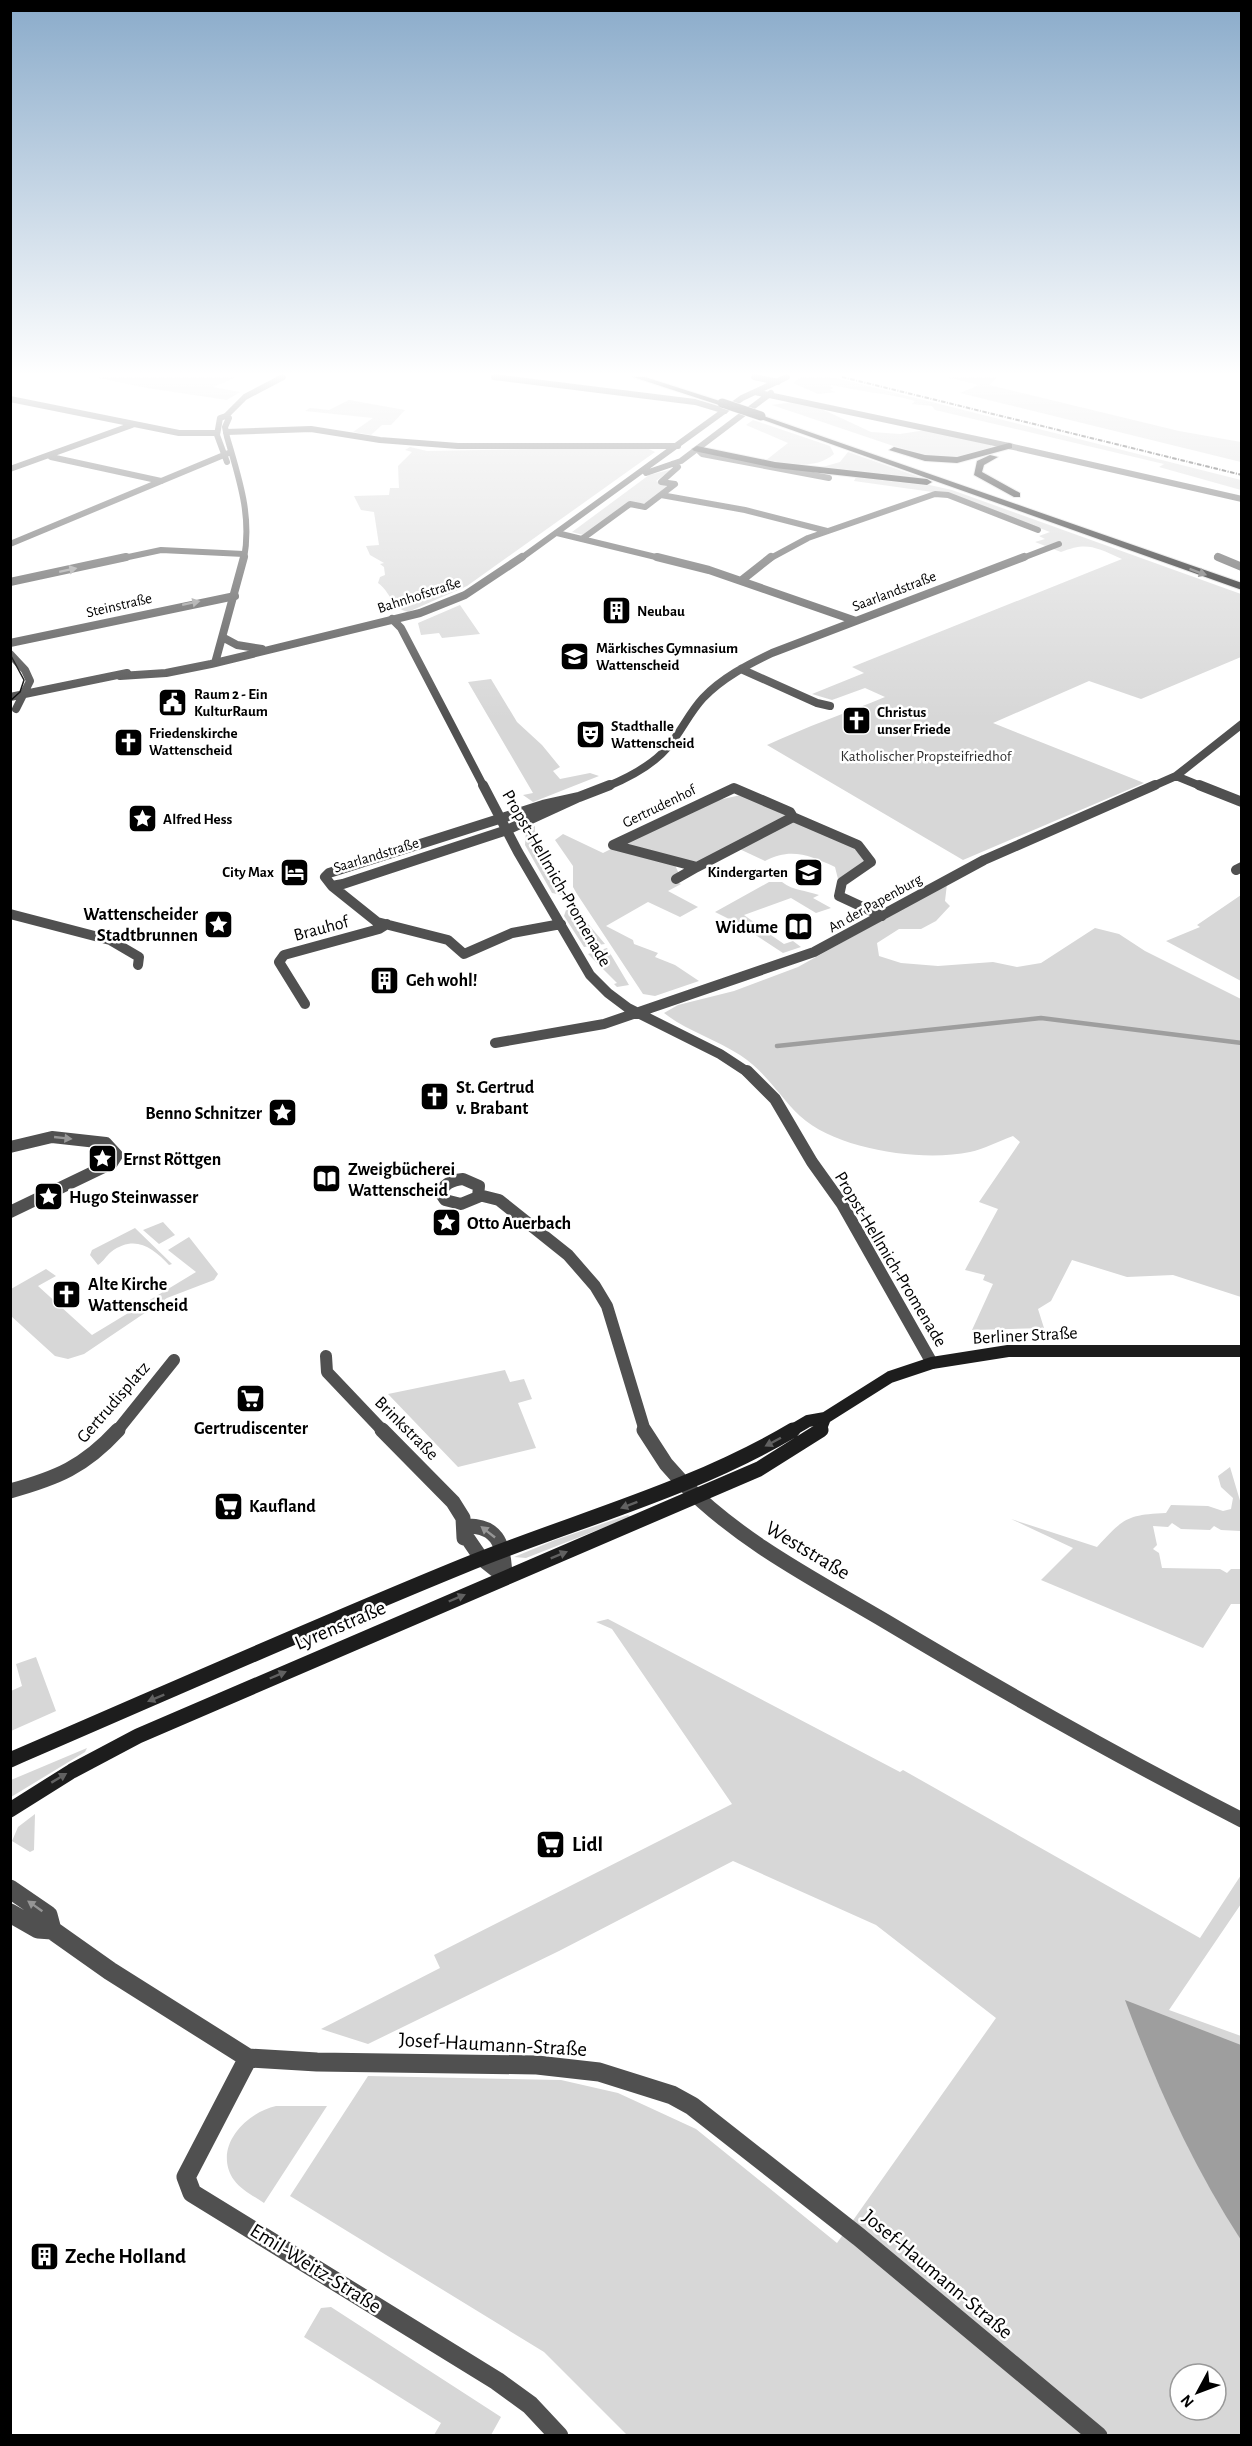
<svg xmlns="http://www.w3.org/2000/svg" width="1252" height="2446" viewBox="0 0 1252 2446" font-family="'Alegreya Sans',sans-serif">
  <rect width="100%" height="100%" fill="#fff"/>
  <path fill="#d7d7d7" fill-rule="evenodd" d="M 94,377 L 237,377 L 213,387 L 240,392 L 227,400 L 147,388 Z
    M 801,377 L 832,377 L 1241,480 L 1241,490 L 1159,467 L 1164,464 L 935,410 L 932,406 L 912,404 L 915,401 C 887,393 861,392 832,385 L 829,386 L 834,388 L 829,390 L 836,392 L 818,394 L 793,383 Z
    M 946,377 L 998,377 L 989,385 L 1179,431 L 1241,442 L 1241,462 L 960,393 L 979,385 Z
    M 349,400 L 405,410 L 391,425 L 382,425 L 371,435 L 353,432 L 373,418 L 305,411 L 310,408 L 329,410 Z
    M 792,402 L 811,404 L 871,432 L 900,434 L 926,430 L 991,445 L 992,448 C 970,459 947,458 923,456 L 772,405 Z
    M 753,420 L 830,446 L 834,454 C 816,470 786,464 765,461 L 788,443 L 746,425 Z
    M 410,447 L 427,451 L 645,447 L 655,452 L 467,586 L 408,612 C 391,608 391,592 378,583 L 380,577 L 385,575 L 384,567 L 380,564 L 384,563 L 370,555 L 366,546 L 379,545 L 374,512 L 361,510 L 354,496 L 389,495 L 390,488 L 399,488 L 398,466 L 412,452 L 405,450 Z
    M 848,452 L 854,454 L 925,479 L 819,468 L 840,462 Z
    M 673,469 L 656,481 L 668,486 L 646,503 L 630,503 L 583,535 L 572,532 L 649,475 Z
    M 857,475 L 925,484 L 952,490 L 1241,594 L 1241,657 L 1141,699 L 1089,681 L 993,723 L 1144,783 L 963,860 L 767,745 C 806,727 846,713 885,697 L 865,688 L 832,700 L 812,694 L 864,673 L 852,667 L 1122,559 C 1094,546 1086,542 1061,552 L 1035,542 L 1045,539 L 1039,536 L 1050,532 L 954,495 L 854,481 Z
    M 460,605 L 480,634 L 442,638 L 439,633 L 421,635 L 418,623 Z
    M 491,679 L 517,722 L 542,745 L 560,767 L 553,771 L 560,779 L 590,773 L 599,776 L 533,802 L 523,795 L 533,793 L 468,682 Z
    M 741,795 L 852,845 L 865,862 L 838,879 L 835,867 C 811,856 791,847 765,861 L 733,846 L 699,864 L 675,865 L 679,874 L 671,879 L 681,884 L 668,891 L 698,907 L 680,917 L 648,902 L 606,926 L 633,940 L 634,944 L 658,953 L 655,957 L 675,965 L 699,981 L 655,996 L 643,994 L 577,894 L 573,887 L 573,866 L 555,840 L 563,834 L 603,853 L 700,804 Z
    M 535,826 L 535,835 L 568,896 L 552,893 L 525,845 L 526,830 Z
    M 769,882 L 782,882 C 794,891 805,890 819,895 L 813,898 L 831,908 L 816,913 L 791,898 L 744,915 L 758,925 L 767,923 L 773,927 L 765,931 L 784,944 L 793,941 L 801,947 L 783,953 L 754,934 L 755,932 L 715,912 Z
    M 947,884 L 945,901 L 950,906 L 936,921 L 921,929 L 899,929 L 877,943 L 879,956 L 901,963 L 938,966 L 993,962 L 1017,967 L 1041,963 L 1095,928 L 1119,934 L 1145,951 L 1241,999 L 1241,1297 L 1173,1275 L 1127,1277 L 1072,1260 L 1051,1301 L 1038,1309 L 1044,1328 L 972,1330 L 993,1284 L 983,1280 L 985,1275 L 965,1270 L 998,1209 L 979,1202 L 1020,1142 L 1013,1136 C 999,1141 984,1149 970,1152 C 922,1162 837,1150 800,1116 C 779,1096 766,1072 740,1055 C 715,1039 687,1031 664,1013 L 678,1005 L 734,991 L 798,967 Z
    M 1241,895 L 1241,981 L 1166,941 L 1200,927 L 1197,925 Z
    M 574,907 L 605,944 L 584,947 L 564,916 L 566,910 Z
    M 607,948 L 629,985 L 617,987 L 614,984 L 617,983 L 588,954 Z
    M 163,1222 L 175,1235 L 159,1244 L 143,1230 Z
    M 135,1228 L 172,1264 L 169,1265 C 153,1248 135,1234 111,1252 C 106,1256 104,1261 98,1265 L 90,1255 L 92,1250 Z
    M 189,1237 L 218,1274 L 214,1280 L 167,1298 L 84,1354 L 68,1359 L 55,1356 L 11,1316 L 11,1289 L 46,1269 L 56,1276 L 38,1286 L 92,1335 L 196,1272 L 168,1250 Z
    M 505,1370 L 510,1382 L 524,1379 L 532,1399 L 518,1403 L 536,1448 L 458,1467 L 388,1394 Z
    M 1230,1467 L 1241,1504 L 1241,1531 L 1221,1530 L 1214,1526 L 1210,1530 L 1181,1529 L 1172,1523 L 1168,1527 L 1153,1526 L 1157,1545 L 1153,1549 L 1159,1553 L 1162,1568 L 1220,1569 L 1227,1573 L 1231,1569 L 1241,1569 L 1241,1604 L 1231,1604 L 1203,1648 L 1041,1580 L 1073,1548 L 1011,1519 L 1097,1547 C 1124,1518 1126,1515 1166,1513 L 1171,1505 L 1208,1506 L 1223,1511 L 1231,1509 L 1233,1498 L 1221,1487 L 1218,1476 Z
    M 628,1515 L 631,1517 L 526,1558 L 514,1557 L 555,1540 Z
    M 608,1619 L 900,1772 L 903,1770 L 1200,1938 L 1241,1875 L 1241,1904 L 1169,2010 L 1241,2036 L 1241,2435 L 627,2435 L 544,2352 L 290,2196 L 368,2076 L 561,2080 L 618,2093 L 696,2129 L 837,2243 L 996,2018 L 876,1925 L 733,1861 L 559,1951 L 368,2044 L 321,2029 L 440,1968 L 434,1955 L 732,1804 L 612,1629 L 596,1622 ZM 1180,2374 L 1216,2374 L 1216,2410 L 1180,2410 Z
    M 36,1657 L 56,1711 L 11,1731 L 11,1691 L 22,1686 L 16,1664 Z
    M 87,1748 L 85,1752 L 11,1797 L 11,1780 Z
    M 35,1814 L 34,1850 L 30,1852 L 12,1841 L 18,1827 Z
    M 276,2106 L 327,2106 L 264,2203 C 254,2196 241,2190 234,2180 C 212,2148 245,2113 276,2106 Z
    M 331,2307 L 501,2417 L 491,2435 L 434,2435 L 441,2423 L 304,2337 L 321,2308 Z"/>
  <path fill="#9e9e9e" d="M 1125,2000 L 1241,2045 L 1241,2240 C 1192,2165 1156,2084 1125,2000 Z"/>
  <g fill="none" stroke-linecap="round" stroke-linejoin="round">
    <path stroke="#9e9e9e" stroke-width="4.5" d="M 777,1046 L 1041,1018 L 1242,1043"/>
    <defs>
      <path id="motorway" d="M 633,377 L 645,377 L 726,403 L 719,405 Z
        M 758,414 L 1242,583 L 1242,590 L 758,418 Z
        M 1009,443 L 1012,444 L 1012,448 L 957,463 L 925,461 L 889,450 L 894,447 L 925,455 L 957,457 Z
        M 697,446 L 775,462 L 927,479 L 932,482 L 927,485 L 775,468 L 694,451 L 692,449 Z
        M 990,455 L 998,457 L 984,465 L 982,472 L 1020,493 L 1020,497 L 1014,497 L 974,475 L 977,461 Z"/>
    </defs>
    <use href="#motorway" stroke="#dbdbdb" stroke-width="2"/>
    <path stroke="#505050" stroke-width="6" d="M 494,377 L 695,402 L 725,411
      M 754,377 L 778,382
      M 10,399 L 179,433 L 216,433
      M 226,432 L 311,429 L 380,440 L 458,446 L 678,446
      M 1009,446 L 1242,499
      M 697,449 L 702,454 L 829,478
      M 51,457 L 161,481
      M 10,469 L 132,425
      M 661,495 L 745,510 L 827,531
      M 557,533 L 664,559
      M 582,539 L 630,504 L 645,507 L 675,484 L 661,482 L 678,467 L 673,464
      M 1217,557 L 1222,559
      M 119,559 L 161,550 L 244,554
      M 769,559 L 808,538 L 935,494 L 948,495 L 1038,530
      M 1020,559 L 1059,544"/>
    <path stroke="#505050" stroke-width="8" d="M 657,557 L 709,570 L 856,621
      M 1218,557 L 1242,567
      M 742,580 L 771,557
      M 10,582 L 126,557
      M 392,619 L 401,628 L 484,787
      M 10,643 L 235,596
      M 741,669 L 817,703 L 830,706
      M 1176,776 L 1203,787
      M 606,787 C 628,778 652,766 668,747 C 681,732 689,713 703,698 C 722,678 747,665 772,653 L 1024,557
      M 1151,787 L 1176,776 L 1242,724"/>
    <path stroke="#505050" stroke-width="10" d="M 483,785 L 518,852 L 590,975 L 608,993 L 628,1008 L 720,1054 L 749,1073
      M 1199,785 L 1242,802
      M 734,788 L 790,812 L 793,817 L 697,867 L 613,845 Z
      M 579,797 L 610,785
      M 579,797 L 507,830 L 343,884 L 332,886 L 325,877 L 329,873 L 543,805 Z
      M 793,817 L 858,845 L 871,862 L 842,882 L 839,896 L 882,916
      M 1236,870 L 1242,867
      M 676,879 L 697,867
      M 332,886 L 377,922 L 448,940 L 464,954 L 512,933 L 561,924
      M 10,914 L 110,940 L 139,957 L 138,965
      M 305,1004 L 279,962 L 284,955 L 379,929 L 387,924
      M 495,1043 L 604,1024 L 814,952 L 984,860 L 1155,785"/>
    <path stroke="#505050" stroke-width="12" d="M 747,1071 L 775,1099 L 812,1162 L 842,1204 L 932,1363
      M 10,1147 L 52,1137 L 106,1143 L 117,1155 L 112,1163 L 10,1212
      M 463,1179 L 479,1186 L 478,1197 L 461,1204 L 445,1200 L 441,1194 C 443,1183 453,1180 463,1179 Z
      M 479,1195 L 499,1200 L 568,1255 L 595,1286 L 607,1306 L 645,1431
      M 326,1356 L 327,1372 L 383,1431
      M 117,1431 L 174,1360"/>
    <path stroke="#505050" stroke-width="15" d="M 382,1430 L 453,1502 L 463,1518 L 464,1538 L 468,1539 L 481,1558 L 505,1577
      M 644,1430 L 666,1464 L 683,1483
      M 10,1491 C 57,1478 84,1467 118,1430
      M 466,1526 C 500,1525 504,1548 505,1577"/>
    <path stroke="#505050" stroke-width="19" d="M 10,1889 L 48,1915 L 52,1930
      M 10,1913 L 38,1929 L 52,1930 L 110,1971 L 248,2058 L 317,2062 L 537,2065 L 599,2072 L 672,2095 L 692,2106 L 859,2237 L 1098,2436
      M 248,2058 L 186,2177 L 192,2193 L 497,2381 L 530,2405 L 559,2436"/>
    <path stroke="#505050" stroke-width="6" d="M 755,392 L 1009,446
      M 226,416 L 229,418 L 225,427 L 227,437 C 239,479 252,515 244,559
      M 227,462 L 217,435 L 220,418 L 226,416 L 245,397 L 283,377
      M 646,473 L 681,461 L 771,393
      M 10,544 L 231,452
      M 520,559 L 742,398 L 787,377"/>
    <path stroke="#505050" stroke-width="8" d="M 224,638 L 237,645 L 262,649
      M 10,654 L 25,670 L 30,681 L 16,709
      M 215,663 L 244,557
      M 120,676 L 166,673 L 211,664 L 420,613 L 465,595 L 522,557
      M 10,697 L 127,673"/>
    <path stroke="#505050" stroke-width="15" d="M 683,1483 C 741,1542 814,1579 885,1621 C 1002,1691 1121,1758 1242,1820"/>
    <path stroke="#1d1d1d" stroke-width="12" d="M 791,1431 L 808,1421 L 825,1418 L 890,1377 L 932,1363 L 1008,1351 L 1242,1351
      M 820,1431 L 825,1418"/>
    <path stroke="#1d1d1d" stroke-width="15" d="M 10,1760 C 161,1695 311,1628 463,1566 C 573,1521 690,1491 793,1430
      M 10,1810 L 72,1771 L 138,1736 L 759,1469 L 821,1430"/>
    <use href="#motorway" fill="#000" fill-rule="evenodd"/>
    <path stroke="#000" stroke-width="1.5" d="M 10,654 L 24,680 L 20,692 L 10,701"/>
    <path stroke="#000" stroke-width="2" stroke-dasharray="4.5 1.5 1 1.5" stroke-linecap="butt" d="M 842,377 L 1242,475"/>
    <defs>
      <path id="motorway-bridge" d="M 722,403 L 761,416"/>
    </defs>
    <use href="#motorway-bridge" stroke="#dbdbdb" stroke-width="10" stroke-linecap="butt"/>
    <use href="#motorway-bridge" stroke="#000" stroke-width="9"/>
  </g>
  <defs><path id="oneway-solid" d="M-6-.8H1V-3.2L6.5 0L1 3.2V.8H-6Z" transform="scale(1.5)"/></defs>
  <g fill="#969696">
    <use href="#oneway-solid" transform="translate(68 570) rotate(-12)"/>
    <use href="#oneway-solid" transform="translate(191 603) rotate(-12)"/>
    <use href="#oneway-solid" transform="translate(63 1138) rotate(6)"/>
    <use href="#oneway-solid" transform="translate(488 1532) rotate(-142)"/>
    <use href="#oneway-solid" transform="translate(35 1906) rotate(-145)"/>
  </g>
  <use fill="#595959" href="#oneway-solid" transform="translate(1198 572) rotate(20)"/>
  <g fill="#616161">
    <use href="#oneway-solid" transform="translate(773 1442) rotate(152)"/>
    <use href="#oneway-solid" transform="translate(629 1505) rotate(159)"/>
    <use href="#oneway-solid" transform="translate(559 1555) rotate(-22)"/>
    <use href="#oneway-solid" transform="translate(457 1598) rotate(-23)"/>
    <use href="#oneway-solid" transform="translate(278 1675) rotate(-23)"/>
    <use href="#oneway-solid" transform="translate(156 1698) rotate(158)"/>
    <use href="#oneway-solid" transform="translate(59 1778) rotate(-31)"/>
  </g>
  <linearGradient id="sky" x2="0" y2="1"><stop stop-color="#8aabca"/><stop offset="0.52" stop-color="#fff"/><stop offset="1" stop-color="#fff" stop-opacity="0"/></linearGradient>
  <rect width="1252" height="719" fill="url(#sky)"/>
  <defs>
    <symbol id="building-square" viewBox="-11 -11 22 22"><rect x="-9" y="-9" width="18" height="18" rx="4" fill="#000" stroke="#fff"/><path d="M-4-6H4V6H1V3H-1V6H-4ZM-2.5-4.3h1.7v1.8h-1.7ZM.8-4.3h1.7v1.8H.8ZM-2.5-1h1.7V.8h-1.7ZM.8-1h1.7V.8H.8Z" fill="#fff"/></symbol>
    <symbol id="school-square" viewBox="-11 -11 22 22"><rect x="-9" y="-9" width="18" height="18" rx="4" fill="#000" stroke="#fff"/><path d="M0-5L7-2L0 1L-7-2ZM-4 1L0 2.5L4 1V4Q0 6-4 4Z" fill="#fff"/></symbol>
    <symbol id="civic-square" viewBox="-11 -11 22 22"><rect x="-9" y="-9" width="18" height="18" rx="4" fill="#000" stroke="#fff"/><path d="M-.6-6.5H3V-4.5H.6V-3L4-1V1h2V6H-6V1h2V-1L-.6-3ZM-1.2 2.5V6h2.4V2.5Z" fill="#fff"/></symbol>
    <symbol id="church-square" viewBox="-11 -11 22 22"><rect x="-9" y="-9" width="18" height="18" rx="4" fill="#000" stroke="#fff"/><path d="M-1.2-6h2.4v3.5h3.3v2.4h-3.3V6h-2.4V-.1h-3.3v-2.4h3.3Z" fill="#fff"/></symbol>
    <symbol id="theatre-square" viewBox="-11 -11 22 22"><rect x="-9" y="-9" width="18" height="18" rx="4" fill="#000" stroke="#fff"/><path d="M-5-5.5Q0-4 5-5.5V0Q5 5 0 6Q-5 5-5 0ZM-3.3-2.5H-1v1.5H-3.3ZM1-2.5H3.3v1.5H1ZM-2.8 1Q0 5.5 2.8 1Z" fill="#fff"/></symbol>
    <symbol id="sight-square" viewBox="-11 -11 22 22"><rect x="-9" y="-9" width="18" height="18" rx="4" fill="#000" stroke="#fff"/><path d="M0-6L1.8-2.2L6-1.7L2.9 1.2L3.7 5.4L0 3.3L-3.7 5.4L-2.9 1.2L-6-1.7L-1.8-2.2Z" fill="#fff"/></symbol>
    <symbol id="hotel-square" viewBox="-11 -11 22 22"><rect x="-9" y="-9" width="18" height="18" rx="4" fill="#000" stroke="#fff"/><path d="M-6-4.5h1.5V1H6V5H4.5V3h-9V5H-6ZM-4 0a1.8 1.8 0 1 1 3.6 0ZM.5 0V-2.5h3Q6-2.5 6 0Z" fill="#fff"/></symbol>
    <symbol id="library-square" viewBox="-11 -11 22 22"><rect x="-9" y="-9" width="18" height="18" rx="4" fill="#000" stroke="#fff"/><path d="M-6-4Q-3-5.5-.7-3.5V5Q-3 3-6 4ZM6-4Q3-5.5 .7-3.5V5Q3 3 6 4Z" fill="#fff"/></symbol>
    <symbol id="supermarket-square" viewBox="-11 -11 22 22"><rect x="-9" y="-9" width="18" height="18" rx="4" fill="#000" stroke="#fff"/><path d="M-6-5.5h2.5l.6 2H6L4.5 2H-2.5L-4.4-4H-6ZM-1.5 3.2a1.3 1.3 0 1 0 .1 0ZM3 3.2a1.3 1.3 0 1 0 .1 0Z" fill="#fff"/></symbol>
  </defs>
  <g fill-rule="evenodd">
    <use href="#building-square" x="600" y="594" width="33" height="33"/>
    <use href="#school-square" x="558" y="640" width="33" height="33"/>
    <use href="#civic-square" x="156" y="686" width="33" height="33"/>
    <use href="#church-square" x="840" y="704" width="33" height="33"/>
    <use href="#theatre-square" x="574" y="718" width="33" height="33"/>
    <use href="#church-square" x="112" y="726" width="33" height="33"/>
    <use href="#sight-square" x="126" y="802" width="33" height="33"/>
    <use href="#hotel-square" x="278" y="856" width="33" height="33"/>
    <use href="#school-square" x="792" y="856" width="33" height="33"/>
    <use href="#sight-square" x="202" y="908" width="33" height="33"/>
    <use href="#library-square" x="782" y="910" width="33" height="33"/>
    <use href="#building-square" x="368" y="964" width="33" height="33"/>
    <use href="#church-square" x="418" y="1080" width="33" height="33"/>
    <use href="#sight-square" x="266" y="1096" width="33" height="33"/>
    <use href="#sight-square" x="86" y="1142" width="33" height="33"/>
    <use href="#library-square" x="310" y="1162" width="33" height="33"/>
    <use href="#sight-square" x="32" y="1180" width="33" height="33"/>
    <use href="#sight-square" x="430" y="1206" width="33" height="33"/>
    <use href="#church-square" x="50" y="1278" width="33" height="33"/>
    <use href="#supermarket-square" x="234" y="1382" width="33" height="33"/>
    <use href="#supermarket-square" x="212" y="1490" width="33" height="33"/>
    <use href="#supermarket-square" x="534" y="1828" width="33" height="33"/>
    <use href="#building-square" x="28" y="2240" width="33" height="33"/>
  </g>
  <g text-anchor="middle" stroke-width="5" stroke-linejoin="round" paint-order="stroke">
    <g font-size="15" fill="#000" stroke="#fff">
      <text transform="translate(894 591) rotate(-21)" y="5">Saarlandstraße</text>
      <text transform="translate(419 595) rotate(-18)" y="5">Bahnhofstraße</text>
      <text transform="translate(119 605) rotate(-13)" y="5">Steinstraße</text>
      <text transform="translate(659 806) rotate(-26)" y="5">Gertrudenhof</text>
      <text transform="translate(376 855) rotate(-17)" y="5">Saarlandstraße</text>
      <text transform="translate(875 903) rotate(-29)" y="5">An der Papenburg</text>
    </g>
    <g font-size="15" font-weight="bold" fill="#000" stroke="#fff" text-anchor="start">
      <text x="637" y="616">Neubau</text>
      <text x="596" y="653">Märkisches Gymnasium<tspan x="596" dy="17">Wattenscheid</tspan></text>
      <text x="194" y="699">Raum 2 - Ein<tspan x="194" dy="17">KulturRaum</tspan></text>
      <text x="877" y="717">Christus<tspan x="877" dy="17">unser Friede</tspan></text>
      <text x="611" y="731">Stadthalle<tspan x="611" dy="17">Wattenscheid</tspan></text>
      <text x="149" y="738">Friedenskirche<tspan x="149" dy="17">Wattenscheid</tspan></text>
      <text x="163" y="824">Alfred Hess</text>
      <text x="274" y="877" text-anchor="end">City Max</text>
      <text x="788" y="877" text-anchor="end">Kindergarten</text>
    </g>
    <g font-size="15" fill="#2e2e2e" stroke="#fff">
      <text x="926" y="761">Katholischer Propsteifriedhof</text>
    </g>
    <g font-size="18" fill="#000" stroke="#fff">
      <text transform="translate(557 878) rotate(60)" y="6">Propst-Hellmich-Promenade</text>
      <text transform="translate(321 928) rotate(-15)" y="6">Brauhof</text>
      <text transform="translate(891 1259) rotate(59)" y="6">Propst-Hellmich-Promenade</text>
      <text transform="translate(1025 1335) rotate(-3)" y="6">Berliner Straße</text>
      <text transform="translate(113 1402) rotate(-49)" y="6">Gertrudisplatz</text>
      <text transform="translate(407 1428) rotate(45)" y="6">Brinkstraße</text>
    </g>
    <g font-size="18" font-weight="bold" fill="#000" stroke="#fff" text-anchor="start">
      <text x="198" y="920" text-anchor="end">Wattenscheider<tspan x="198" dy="21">Stadtbrunnen</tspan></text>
      <text x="778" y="933" text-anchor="end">Widume</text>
      <text x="406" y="986">Geh wohl!</text>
      <text x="456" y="1093">St. Gertrud<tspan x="456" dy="21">v. Brabant</tspan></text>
      <text x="262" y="1119" text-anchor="end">Benno Schnitzer</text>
      <text x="123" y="1165">Ernst Röttgen</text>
      <text x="348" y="1175">Zweigbücherei<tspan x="348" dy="21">Wattenscheid</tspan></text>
      <text x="69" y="1203">Hugo Steinwasser</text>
      <text x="467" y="1229">Otto Auerbach</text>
      <text x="88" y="1290">Alte Kirche<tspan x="88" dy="21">Wattenscheid</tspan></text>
      <text x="251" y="1434" text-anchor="middle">Gertrudiscenter</text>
      <text x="249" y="1512">Kaufland</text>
    </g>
    <g font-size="21" fill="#000" stroke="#fff">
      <text transform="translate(808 1550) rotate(31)" y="7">Weststraße</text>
      <text transform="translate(340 1625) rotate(-23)" y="7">Lyrenstraße</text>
      <text transform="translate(493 2044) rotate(3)" y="7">Josef-Haumann-Straße</text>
      <text transform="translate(316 2268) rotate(32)" y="7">Emil-Weitz-Straße</text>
      <text transform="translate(938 2274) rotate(40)" y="7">Josef-Haumann-Straße</text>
    </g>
    <g font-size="21" font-weight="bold" fill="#000" stroke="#fff" text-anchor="start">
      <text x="572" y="1851">Lidl</text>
      <text x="65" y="2263">Zeche Holland</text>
    </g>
  </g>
  <rect width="1252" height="2446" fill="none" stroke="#000000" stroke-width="24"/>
  <g transform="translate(1198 2392) rotate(229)"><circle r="28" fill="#ffffff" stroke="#999999" stroke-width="1.5"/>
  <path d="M0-4.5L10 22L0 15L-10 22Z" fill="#000000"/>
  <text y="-9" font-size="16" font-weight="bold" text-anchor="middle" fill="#000000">N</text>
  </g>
</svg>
